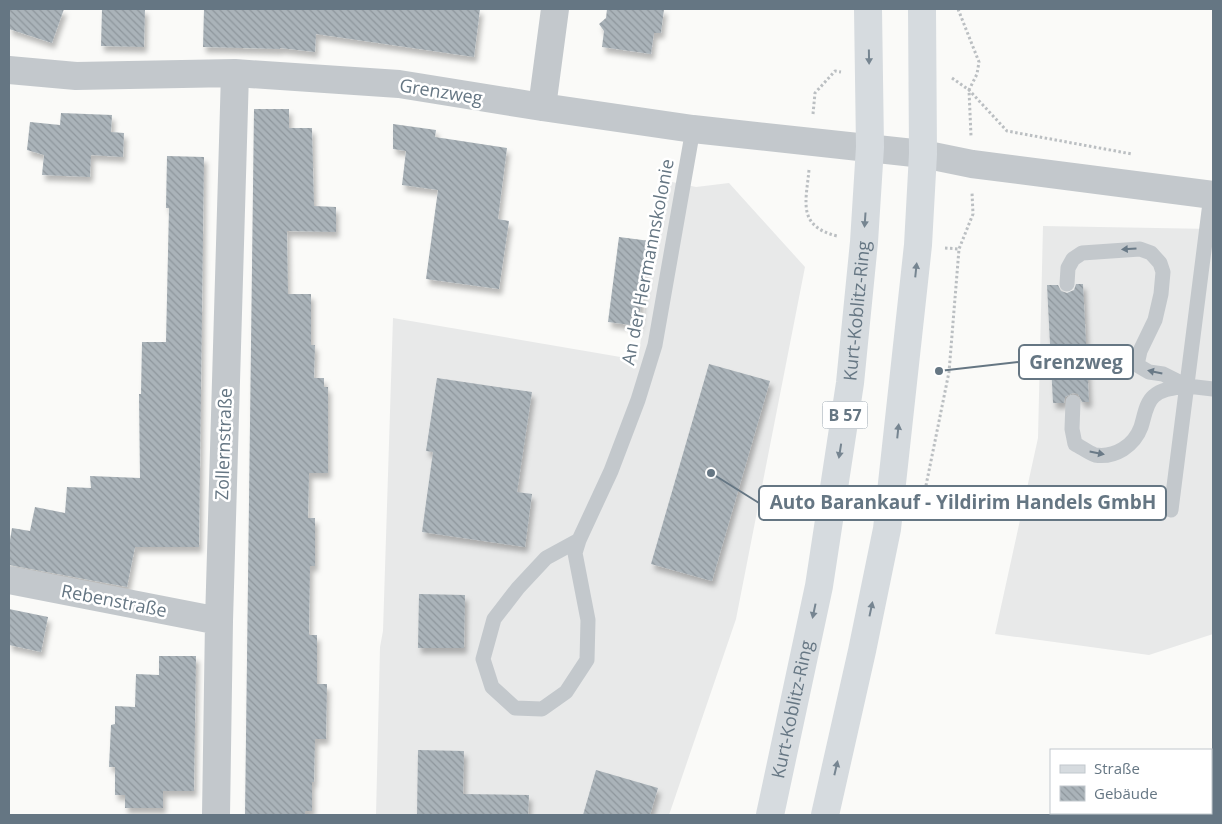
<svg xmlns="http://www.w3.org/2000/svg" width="1222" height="824" viewBox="0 0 1222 824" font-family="'Open Sans',sans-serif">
  <defs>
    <pattern id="building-back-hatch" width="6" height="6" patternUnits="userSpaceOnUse" patternTransform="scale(1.25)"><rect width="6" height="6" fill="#aab3b9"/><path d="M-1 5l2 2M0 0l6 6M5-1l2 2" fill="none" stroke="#8e969c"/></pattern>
    <filter id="shadow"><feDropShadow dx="3" dy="5.5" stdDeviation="2.5" flood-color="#0004"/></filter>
  </defs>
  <rect width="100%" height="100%" fill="#fafaf8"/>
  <path fill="#e8e9e9" d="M 663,180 L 696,187 L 729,183 L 805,267 L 736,619 L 669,815 L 376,815 L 380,647 L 383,631 L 393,318 L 638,360 Z
    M 1043,226 L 1213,229 L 1213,634 L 1149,655 L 995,634 L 1038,438 Z"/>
  <path fill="url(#building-back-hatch)" filter="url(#shadow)" d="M 9,9 L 64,9 L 52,43 L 9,29 Z
    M 102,9 L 145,9 L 144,47 L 101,46 Z
    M 204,9 L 480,9 L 474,57 L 316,34 L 315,52 L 280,48 L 280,49 L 203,47 Z
    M 607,9 L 664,9 L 661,33 L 654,33 L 651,54 L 602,47 L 604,31 L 599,24 L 606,18 Z
    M 254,109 L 289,109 L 289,128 L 312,128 L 314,206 L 336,207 L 336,232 L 287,231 L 288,294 L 311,294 L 311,345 L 315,345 L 314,378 L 324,378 L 324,387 L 328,387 L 328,473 L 309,473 L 308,518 L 315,518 L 315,566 L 310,566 L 309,635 L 317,635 L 317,684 L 327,684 L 326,739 L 315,739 L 314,782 L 312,782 L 312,811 L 305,811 L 305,815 L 245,815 Z
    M 61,113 L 112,115 L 111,132 L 124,133 L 123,157 L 91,155 L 90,177 L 42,175 L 44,155 L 27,150 L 30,122 L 60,125 Z
    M 393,124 L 436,130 L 435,137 L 507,148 L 498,219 L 509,221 L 499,289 L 426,279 L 438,190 L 402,185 L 406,151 L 393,149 Z
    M 167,156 L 204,157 L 199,547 L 135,547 L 127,587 L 9,565 L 9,546 L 12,528 L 30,531 L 35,507 L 65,513 L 67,487 L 91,488 L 90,476 L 140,478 L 139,394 L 141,394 L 142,342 L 166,342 L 169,208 L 166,208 Z
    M 619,237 L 650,241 L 638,326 L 608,322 Z
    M 1076,284 L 1083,284 L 1089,402 L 1082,402 L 1078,394 L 1073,393 L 1065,397 L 1064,403 L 1053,403 L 1047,285 L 1058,285 L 1061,291 L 1067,293 L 1074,290 Z
    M 709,364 L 770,381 L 712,581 L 651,564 Z
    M 437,378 L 532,392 L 517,492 L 532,494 L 525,547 L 422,532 L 433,452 L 426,451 Z
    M 419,594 L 465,595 L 464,648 L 418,648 Z
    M 9,609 L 48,617 L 41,652 L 9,645 Z
    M 159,656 L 196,656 L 194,791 L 163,791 L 163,808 L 125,808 L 125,795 L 115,795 L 115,767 L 109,767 L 111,725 L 115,724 L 115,706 L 135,707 L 136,674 L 159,675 Z
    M 418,750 L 464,751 L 463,794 L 529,795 L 528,815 L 417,815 Z
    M 596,770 L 658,788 L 650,815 L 583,815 Z"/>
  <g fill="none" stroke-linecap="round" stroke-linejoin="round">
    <path stroke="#bbbfc2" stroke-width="3" stroke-dasharray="2.5 2.5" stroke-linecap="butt" d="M 958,9 L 979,62 L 977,74 L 969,90 L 971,136
      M 952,78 L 969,90 L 1007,131 L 1132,154
      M 813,114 L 815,93 L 835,71 L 841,72
      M 809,170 C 806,202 797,226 837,236
      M 945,248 L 959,249
      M 919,520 L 949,372 L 959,249 L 973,214 L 972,193"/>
    <path stroke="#c3c8cc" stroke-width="15" d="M 1067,284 L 1068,268 L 1073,259 L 1082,253 L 1140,249 L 1151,253 L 1160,263 L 1163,272 L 1161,294 L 1155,320 L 1140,351 L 1137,365 L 1149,372 L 1163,374 L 1187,386 C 1176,388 1163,388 1154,396 C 1146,402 1144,418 1141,427 C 1134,446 1115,458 1095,455 C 1089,453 1081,447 1075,444 L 1072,429 L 1073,402
      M 1187,386 L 1213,389
      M 1171,510 L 1211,195
      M 579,540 L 575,553 L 588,620 L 587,660 L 566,692 L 542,709 L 515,708 L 492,687 L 483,659 L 494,619 L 518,588 L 546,558 L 579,540 L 611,471 L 638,400 L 655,345 L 693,129"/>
    <path stroke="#c3c8cc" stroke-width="28" d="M 9,70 L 76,76 L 235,73 L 399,84 L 542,107 L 693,129 L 923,154 L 972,164 L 1213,195
      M 542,107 L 555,9
      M 9,580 L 219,621
      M 216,815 L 219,621 L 235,73"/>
    <g stroke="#d6dbdf" stroke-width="28">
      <path id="s1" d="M 770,815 L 819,586 L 850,383 L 864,242 L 870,147 L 868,9"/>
      <path d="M 825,815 L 862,651 L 887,529 L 918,245 L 923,154 L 922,9"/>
    </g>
    <path stroke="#a2aab0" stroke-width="4" stroke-dasharray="8 4" stroke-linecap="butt" d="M 1211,757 L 1213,756
      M 1079,815 L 1085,813"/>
  </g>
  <defs><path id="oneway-solid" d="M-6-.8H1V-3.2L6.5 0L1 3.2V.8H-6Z" transform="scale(1.25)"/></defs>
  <g fill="#768591">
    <use href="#oneway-solid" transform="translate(869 57) rotate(89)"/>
    <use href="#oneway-solid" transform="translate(865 220) rotate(94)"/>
    <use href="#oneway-solid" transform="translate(916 270) rotate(-84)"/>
    <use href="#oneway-solid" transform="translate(898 431) rotate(-84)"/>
    <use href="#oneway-solid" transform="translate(840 451) rotate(99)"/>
    <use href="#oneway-solid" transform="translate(871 609) rotate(-78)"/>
    <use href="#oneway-solid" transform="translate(814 611) rotate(102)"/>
    <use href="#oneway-solid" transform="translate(836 768) rotate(-77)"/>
  </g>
  <g fill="#6a7a87">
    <use href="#oneway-solid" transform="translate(1129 249) rotate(176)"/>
    <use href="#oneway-solid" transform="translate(1155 372) rotate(-168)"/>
    <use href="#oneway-solid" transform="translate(1097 453) rotate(11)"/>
  </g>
  <g text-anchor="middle" stroke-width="5" stroke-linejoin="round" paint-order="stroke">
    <rect fill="#fff" stroke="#939fa8" stroke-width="1" x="822.5" y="401.5" width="45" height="27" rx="4"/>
    <g font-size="16" font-weight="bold" fill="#657683">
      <text x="845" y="421">B 57</text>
    </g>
    <g font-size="18" fill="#657683" stroke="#fff">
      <text transform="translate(441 92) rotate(9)" y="6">Grenzweg</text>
      <text transform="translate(648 262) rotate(-79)" y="6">An der Hermannskolonie</text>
      <text dy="6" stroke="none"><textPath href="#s1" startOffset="512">Kurt-Koblitz-Ring</textPath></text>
      <text transform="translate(224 444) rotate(-88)" y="6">Zollernstraße</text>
      <text transform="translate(114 601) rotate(11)" y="6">Rebenstraße</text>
      <text dy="6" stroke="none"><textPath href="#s1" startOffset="108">Kurt-Koblitz-Ring</textPath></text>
    </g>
  </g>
  <path fill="none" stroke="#657683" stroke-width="2" d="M939 371L1019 362M711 473L759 503"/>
  <g fill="#657683" stroke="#fff" stroke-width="2">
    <circle cx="939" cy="371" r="5"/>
    <circle cx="711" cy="473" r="5"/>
  </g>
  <g fill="#fff" stroke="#657683" stroke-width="2">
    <rect x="1019" y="345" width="114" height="34" rx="5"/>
    <rect x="759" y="486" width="407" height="34" rx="5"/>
  </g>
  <g font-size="19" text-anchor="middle" font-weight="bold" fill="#657683">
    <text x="1076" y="369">Grenzweg</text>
    <text x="963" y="509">Auto Barankauf - Yildirim Handels GmbH</text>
  </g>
  <rect width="1222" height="824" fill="none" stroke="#657683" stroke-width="20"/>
  <rect x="1050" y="749" width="162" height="65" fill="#ffffff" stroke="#c1c8cd"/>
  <rect x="1060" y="765" width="25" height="8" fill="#d6dbdf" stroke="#c1c8cd"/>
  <text x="1094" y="774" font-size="15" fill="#657683">Straße</text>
  <rect x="1060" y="786" width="25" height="15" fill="url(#building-back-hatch)" stroke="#c1c8cd"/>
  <text x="1094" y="799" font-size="15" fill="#657683">Gebäude</text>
</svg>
